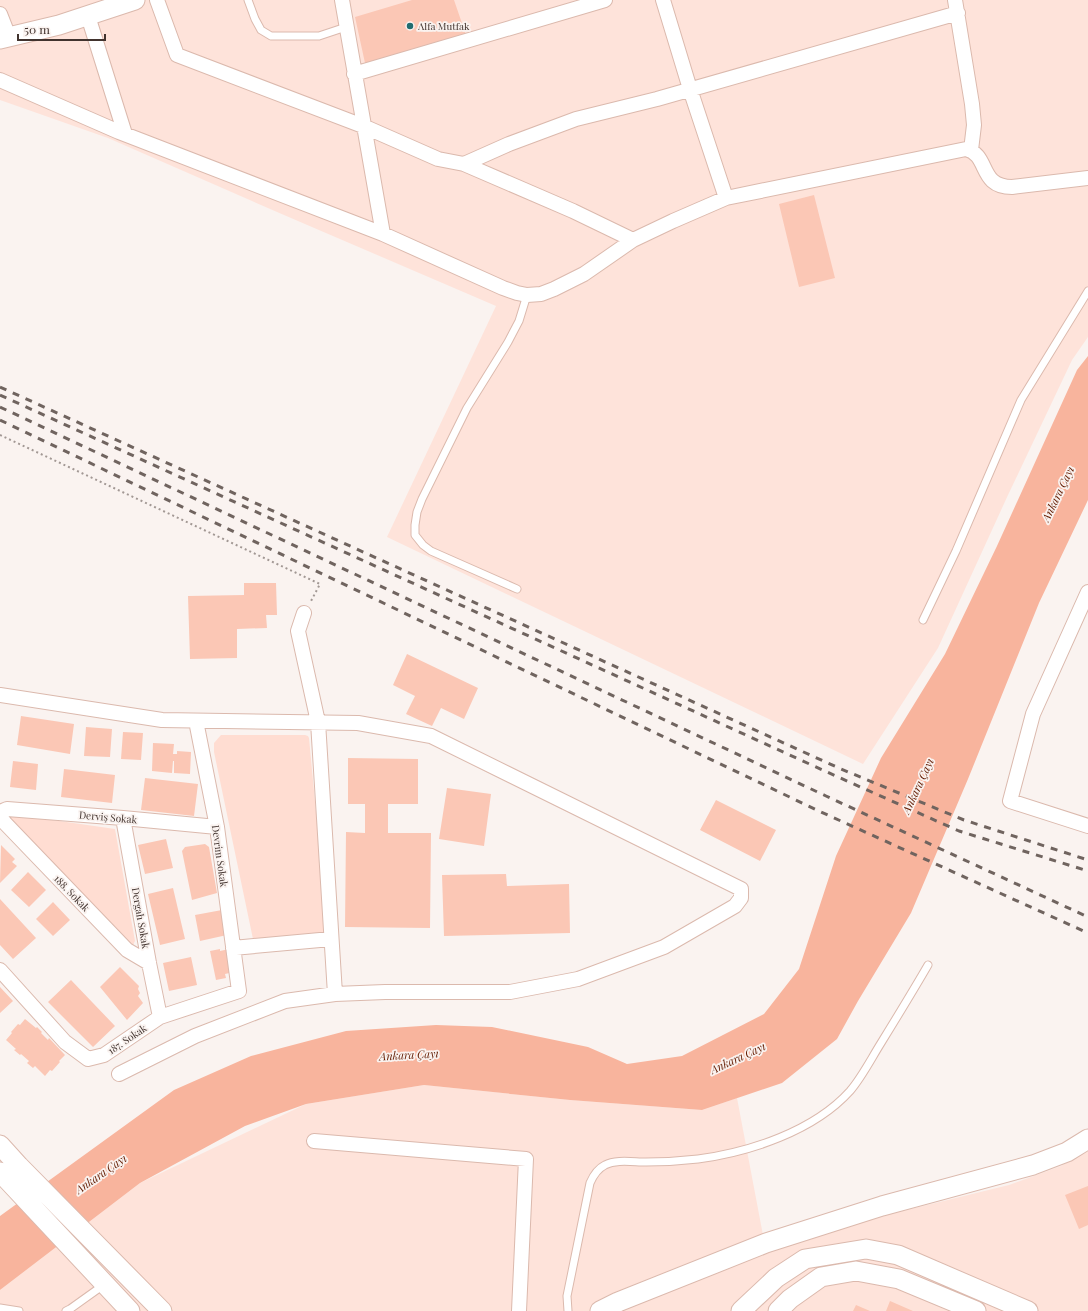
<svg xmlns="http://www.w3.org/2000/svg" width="1088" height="1311" viewBox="0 0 1088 1311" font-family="'Playfair Display',serif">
  <rect width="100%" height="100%" fill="#faf3f0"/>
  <path fill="#fee3da" d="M 0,0 L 1088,0 L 1088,337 L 1072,360 L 1008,495 L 938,648 L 863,764 L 387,537 L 496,306 L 284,215 L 108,138 L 0,100 Z
    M 424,1085 L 570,1100 L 702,1110 L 737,1098 L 766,1251 L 874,1218 L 1009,1185 L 1061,1166 L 1088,1150 L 1088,1311 L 0,1311 L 0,1290 L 140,1183 L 306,1104 Z"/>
  <path fill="#ffddd2" d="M 221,735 L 305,735 L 308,736 L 309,738 L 327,930 L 325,933 L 253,939 L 214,752 L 214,743 Z
    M 11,814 L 115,829 L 135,941 L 132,947 L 9,822 Z"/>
  <path fill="#f8b49d" d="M 1088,356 L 1088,500 L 1039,603 L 968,779 L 911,913 L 858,1001 L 837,1039 L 782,1083 L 702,1110 L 570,1100 L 424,1085 L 306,1104 L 245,1126 L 140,1183 L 0,1290 L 0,1216 L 174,1090 L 251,1056 L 346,1031 L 436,1025 L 492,1027 L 588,1047 L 627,1064 L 682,1056 L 764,1014 L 799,969 L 836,856 L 881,758 L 945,654 L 997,546 L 1077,370 Z"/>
  <path fill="#fbc7b5" d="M 412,0 L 454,0 L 466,35 L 365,63 L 355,17 Z
    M 814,195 L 835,278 L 799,287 L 779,204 Z
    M 244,583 L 276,583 L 277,615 L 266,615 L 267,628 L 237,629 L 237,658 L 190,659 L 188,596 L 244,595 Z
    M 407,654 L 478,688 L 464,719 L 441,708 L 432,726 L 406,714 L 415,696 L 393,685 Z
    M 21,716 L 74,724 L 70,754 L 17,745 Z
    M 86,727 L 112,729 L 110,757 L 84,756 Z
    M 123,732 L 143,733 L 141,760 L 121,759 Z
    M 153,743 L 174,744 L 173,754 L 177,754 L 177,751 L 191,752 L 190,774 L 174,773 L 174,761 L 173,761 L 172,773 L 152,771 Z
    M 348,758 L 418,759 L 418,804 L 388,804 L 388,833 L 431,833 L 430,928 L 345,927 L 346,832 L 365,833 L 365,804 L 348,804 Z
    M 13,761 L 38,764 L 36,790 L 10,787 Z
    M 64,769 L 115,775 L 112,803 L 61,797 Z
    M 145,778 L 198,784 L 194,816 L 141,810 Z
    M 447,788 L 491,794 L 484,846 L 439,839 Z
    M 716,800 L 776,830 L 760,861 L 700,830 Z
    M 166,839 L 173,868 L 145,874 L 138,845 Z
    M 205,844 L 209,847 L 217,893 L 192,900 L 182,851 L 185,847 Z
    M 1,845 L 15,859 L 12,862 L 17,866 L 0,883 Z
    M 28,872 L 46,890 L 29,907 L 11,890 Z
    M 506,874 L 507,886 L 569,884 L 570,933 L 444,936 L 442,875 Z
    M 173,888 L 185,939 L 160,945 L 148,894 Z
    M 0,899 L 36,938 L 13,959 L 0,945 Z
    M 53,902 L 70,920 L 53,936 L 36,919 Z
    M 222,910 L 227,935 L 200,941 L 195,915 Z
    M 220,949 L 220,951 L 229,949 L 234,972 L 225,974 L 226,978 L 216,980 L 210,951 Z
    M 191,957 L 197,985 L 169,991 L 163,963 Z
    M 120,967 L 139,986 L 138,989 L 140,993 L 138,996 L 143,1003 L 127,1020 L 100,987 Z
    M 71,980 L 115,1026 L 93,1047 L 48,1002 Z
    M 0,987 L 13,1001 L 0,1013 Z
    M 25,1019 L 36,1028 L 37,1027 L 42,1032 L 41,1033 L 48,1040 L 49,1038 L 65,1055 L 59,1061 L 60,1062 L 52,1071 L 50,1070 L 45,1076 L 35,1066 L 33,1068 L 27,1063 L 29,1061 L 21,1054 L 20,1055 L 14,1050 L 16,1049 L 6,1040 L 12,1033 L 11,1032 L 18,1024 L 20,1025 Z
    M 1088,1186 L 1088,1225 L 1079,1229 L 1065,1195 Z
    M 890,1301 L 913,1311 L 886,1311 Z
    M 856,1305 L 870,1311 L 853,1311 Z"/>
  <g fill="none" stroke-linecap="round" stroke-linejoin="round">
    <defs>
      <path id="lane" d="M 248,0 L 255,19 L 261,30 L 271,36 L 319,36 L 346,27
        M 517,589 L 431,551 L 423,545 L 415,535 L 415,525 L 417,512 L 422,499 L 467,408 L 508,342 L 519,321 L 527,295
        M 923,620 L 956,551 L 1021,400 L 1088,291
        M 0,1308 L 19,1311
        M 66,1311 L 70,1309 L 105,1284
        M 568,1311 L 567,1296 L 590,1183 C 593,1176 597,1169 605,1165 C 616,1159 633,1162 646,1162 C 663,1162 681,1161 698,1159 C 750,1152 814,1131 850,1091 C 862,1077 871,1059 881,1043 C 897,1017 913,991 928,965"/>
      <path id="street" d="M 157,0 L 177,55 L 363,126 L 438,159 L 464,164 L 573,211 L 633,240
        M 342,0 L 383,234
        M 663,0 L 690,89 L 726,198
        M 955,0 L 972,104 L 974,125 L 971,150
        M 0,14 L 9,37
        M 88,16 L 125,134
        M 354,74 L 605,0
        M 0,80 L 119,132 L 383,234 L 503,288 L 517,293 L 527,295 L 541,294 L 554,289 L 584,274 L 633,240 L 673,221 L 726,198 L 966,149 C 990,155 978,187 1012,187 L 1088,178
        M 464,164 L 509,144 L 576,119 L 657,99 L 958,13
        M 1088,592 L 1033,714 L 1010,801 L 1088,826
        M 304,613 L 298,631 L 318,722 L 335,994
        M 0,695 L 162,720 L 358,723 L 431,736 L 741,889 L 741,898 L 735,906 L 664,947 L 578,979 L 510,992 L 385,992 L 335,994 L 285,1001 L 195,1036 L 119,1074
        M 0,812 L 7,809 L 123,818 L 217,827
        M 0,817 L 5,823 L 127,950 L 149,963
        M 123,818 L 149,963 L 160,1017
        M 233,948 L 331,939
        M 0,970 L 65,1042 L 88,1059 L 104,1055 L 160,1017 L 239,991 L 217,827 L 196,721
        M 314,1141 L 526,1159 L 519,1311"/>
      <path id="secondary" d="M 0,39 L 59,25 L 135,0
        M 0,1145 L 19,1166 L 162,1311
        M 0,1172 L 130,1311
        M 600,1311 L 618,1302 L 766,1243 L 882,1206 L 1033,1165 L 1067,1152 L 1088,1139
        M 741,1311 L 776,1278 L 805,1259 L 866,1249 L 898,1255 L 1028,1311
        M 778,1311 L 790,1299 L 821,1277 L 856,1271 L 899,1279 L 976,1311"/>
    </defs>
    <use href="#lane" stroke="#dbb9ad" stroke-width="9"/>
    <use href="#street" stroke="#dbb9ad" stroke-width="16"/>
    <use href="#secondary" stroke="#dbb9ad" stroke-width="21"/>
    <path stroke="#a29894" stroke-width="2" stroke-dasharray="2 3" stroke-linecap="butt" d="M 0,435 L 320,584 L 310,603"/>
    <use href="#lane" stroke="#fff" stroke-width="7"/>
    <use href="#street" stroke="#fff" stroke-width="14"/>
    <use href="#secondary" stroke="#fff" stroke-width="19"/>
    <path stroke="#70645f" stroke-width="3" stroke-dasharray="7 7" stroke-linecap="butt" d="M 0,387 L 841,769 L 964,820 L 1088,860
      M 0,395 L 838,777 L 959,831 L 1088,871
      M 0,407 L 826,796 L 1088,917
      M 0,420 L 821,812 L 1088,933"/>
  </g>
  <circle fill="#206c70" stroke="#faf3f0" stroke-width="1.5" cx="410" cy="26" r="4"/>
  <g text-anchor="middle" stroke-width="3.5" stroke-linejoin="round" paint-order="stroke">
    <g font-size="10" fill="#41332e" stroke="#faf3f0" text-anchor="start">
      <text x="418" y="30">Alfa Mutfak</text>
    </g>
    <g font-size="10" fill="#41332e" stroke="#faf3f0">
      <text transform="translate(108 817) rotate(5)" y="4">Derviş Sokak</text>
      <text transform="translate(220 856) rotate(82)" y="4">Devrim Sokak</text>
      <text transform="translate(72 893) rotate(46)" y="4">188. Sokak</text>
      <text transform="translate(141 918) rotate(80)" y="4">Dergah Sokak</text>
      <text transform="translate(127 1039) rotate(-34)" y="4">187. Sokak</text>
    </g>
    <g font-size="11" font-style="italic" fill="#631b00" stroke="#faf3f0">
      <text transform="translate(1058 494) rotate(-64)" y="4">Ankara Çayı</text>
      <text transform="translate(918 786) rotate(-65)" y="4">Ankara Çayı</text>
      <text transform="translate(409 1055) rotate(-3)" y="4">Ankara Çayı</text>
      <text transform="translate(738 1058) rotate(-25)" y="4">Ankara Çayı</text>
      <text transform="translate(101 1174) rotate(-35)" y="4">Ankara Çayı</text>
    </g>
  </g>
  <path d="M18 34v6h87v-6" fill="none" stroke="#41332e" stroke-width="2"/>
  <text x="24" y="34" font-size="12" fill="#41332e" stroke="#faf3f0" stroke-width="3" paint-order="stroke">50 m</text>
</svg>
